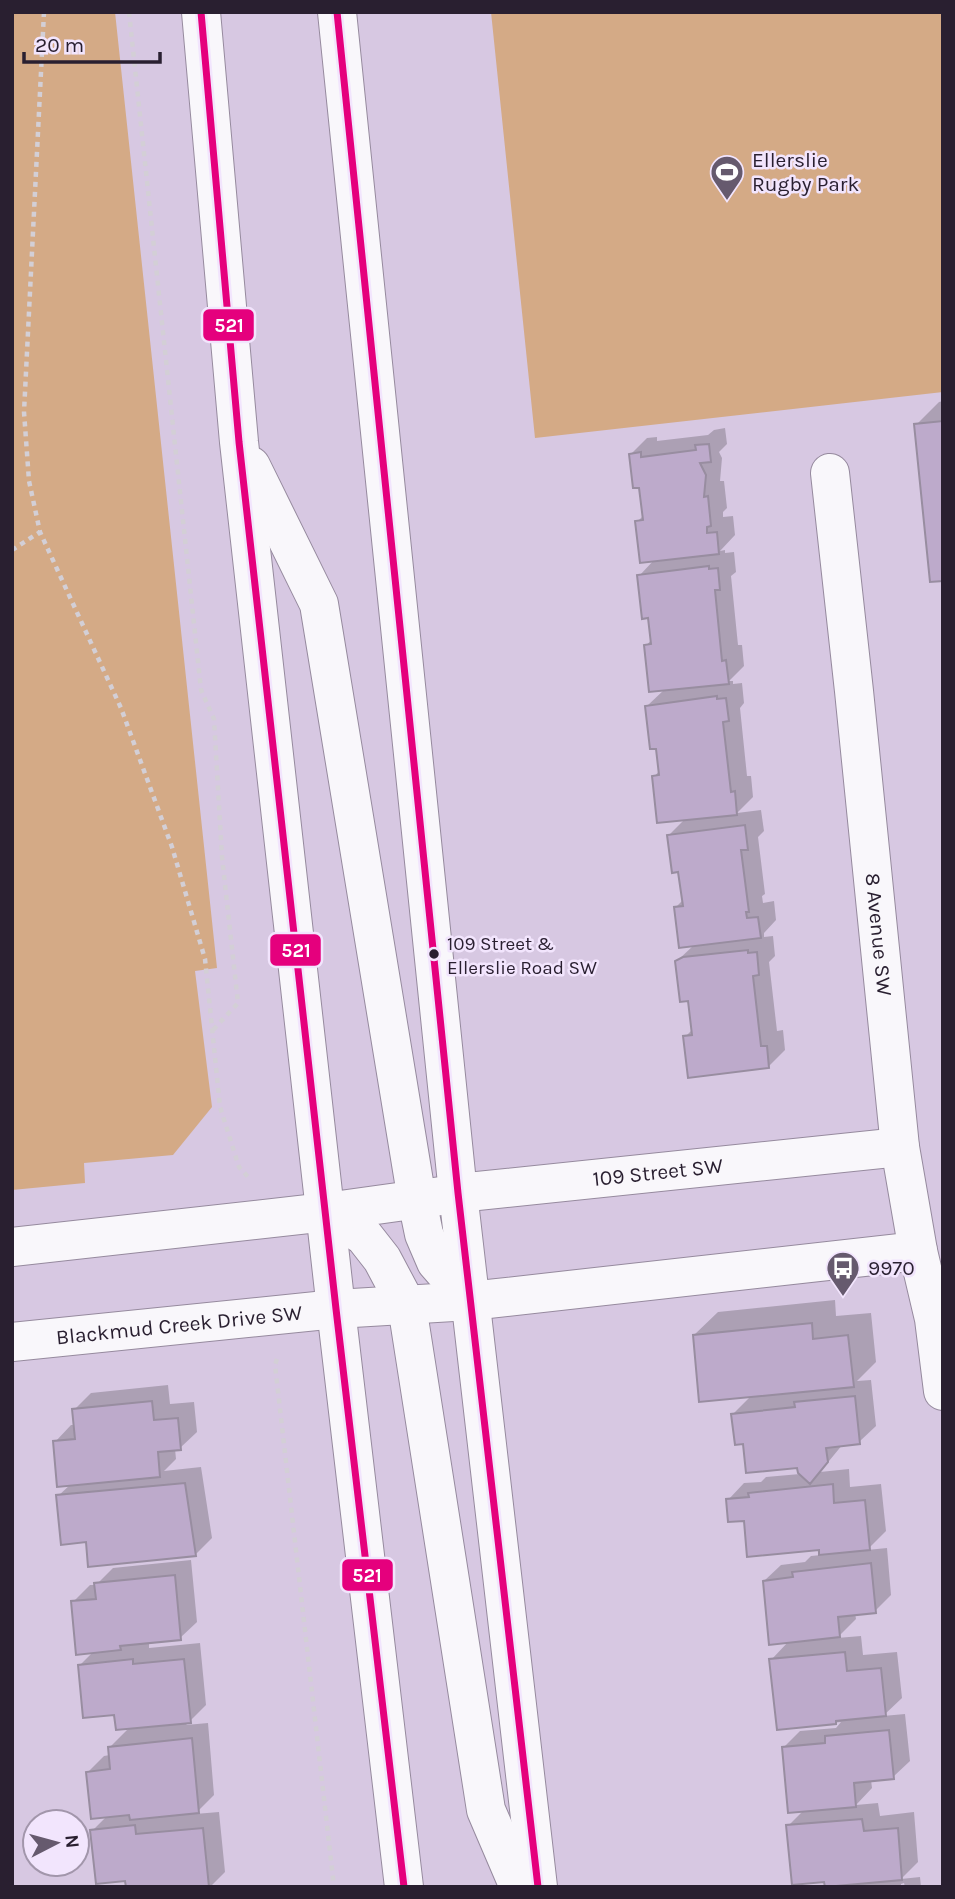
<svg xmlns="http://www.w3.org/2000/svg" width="955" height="1899" viewBox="0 0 955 1899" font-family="Karla,sans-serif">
  <rect width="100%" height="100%" fill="#d7c8e2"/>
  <path fill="#d4aa86" d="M 12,12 L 115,12 L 217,968 L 195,971 L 212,1107 L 173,1155 L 84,1163 L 85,1183 L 12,1190 Z
    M 491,12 L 943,12 L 943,392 L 535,438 Z"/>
  <path fill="#0003" d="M 943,401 L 943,579 L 916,425 L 939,402 Z
    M 725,428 L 727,444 L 719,452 L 722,458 L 720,481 L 724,481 L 727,508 L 723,512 L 723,517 L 733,516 L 735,535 L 720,551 L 725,550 L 725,553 L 734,552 L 736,572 L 731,576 L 738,645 L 742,645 L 744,666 L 729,681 L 733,681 L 733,684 L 742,683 L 744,703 L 740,708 L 747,776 L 751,776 L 753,797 L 737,813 L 761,810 L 764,831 L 758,837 L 765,894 L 762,896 L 763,903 L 774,901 L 776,920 L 764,933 L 764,937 L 773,936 L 775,956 L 769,962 L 777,1031 L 783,1030 L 785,1050 L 768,1067 L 685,1037 L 693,1029 L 690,999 L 677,961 L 694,945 L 675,908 L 683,900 L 680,870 L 669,835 L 686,818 L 654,777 L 660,770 L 658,747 L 647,706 L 665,689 L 646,646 L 652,639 L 650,616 L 639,576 L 655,559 L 637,522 L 644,515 L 641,486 L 631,454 L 647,438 L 657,437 L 657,441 L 708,435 L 714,430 Z
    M 835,1300 L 836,1316 L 871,1313 L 876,1362 L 857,1381 L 871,1380 L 876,1426 L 859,1442 L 843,1444 L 820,1472 L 849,1469 L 850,1487 L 881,1484 L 886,1531 L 867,1550 L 887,1548 L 891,1595 L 875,1611 L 855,1613 L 856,1619 L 837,1638 L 861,1636 L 863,1655 L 897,1652 L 902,1698 L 883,1716 L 905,1714 L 910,1761 L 893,1777 L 871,1780 L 872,1788 L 856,1805 L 878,1803 L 880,1816 L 914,1812 L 918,1862 L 901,1879 L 920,1877 L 921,1887 L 905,1887 L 904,1883 L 901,1884 L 901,1887 L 826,1887 L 826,1880 L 788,1826 L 804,1810 L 783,1748 L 800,1731 L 836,1728 L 841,1722 L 778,1728 L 771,1660 L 789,1641 L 764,1581 L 781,1565 L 805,1562 L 811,1556 L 821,1555 L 820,1548 L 746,1519 L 728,1500 L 744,1483 L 761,1482 L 766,1477 L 800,1474 L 799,1466 L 745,1442 L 733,1414 L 752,1395 L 694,1335 L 718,1312 Z
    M 168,1385 L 170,1404 L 194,1402 L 197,1432 L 180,1448 L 175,1449 L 176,1459 L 164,1471 L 201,1467 L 212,1538 L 195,1555 L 88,1540 L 58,1496 L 71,1484 L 55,1442 L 71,1425 L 76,1425 L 74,1410 L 91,1393 Z
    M 191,1560 L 197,1622 L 180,1638 L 149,1641 L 149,1648 L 200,1643 L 206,1705 L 186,1725 L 208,1723 L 214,1795 L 195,1814 L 219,1812 L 225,1872 L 210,1887 L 127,1887 L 127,1879 L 92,1831 L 107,1816 L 88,1772 L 104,1756 L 110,1755 L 110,1747 L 130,1727 L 80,1665 L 94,1651 L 73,1602 L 90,1585 L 96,1585 L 113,1568 Z"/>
  <path fill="#bdaacb" stroke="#988da0" stroke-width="2" d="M 943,421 L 943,581 L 930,582 L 914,424 Z
    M 709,444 L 711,462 L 700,463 L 706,475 L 704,497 L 708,496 L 711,526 L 707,527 L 707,533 L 717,532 L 719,554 L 640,563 L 635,521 L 643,520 L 639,488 L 633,488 L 629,454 L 641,452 L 641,457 L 696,450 L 695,445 Z
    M 709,566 L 709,569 L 718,568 L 720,590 L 715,590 L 722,661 L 726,660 L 729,684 L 649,692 L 644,645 L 651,644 L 648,618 L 642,619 L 637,575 Z
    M 717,696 L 717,699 L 726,698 L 729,721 L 723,722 L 731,792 L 735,791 L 737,815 L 657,823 L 652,776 L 659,775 L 656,749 L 650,749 L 645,706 Z
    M 745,825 L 748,850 L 741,850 L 749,912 L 746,912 L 747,918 L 758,917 L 761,938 L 679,948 L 674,907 L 683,906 L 678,872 L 672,873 L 667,835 Z
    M 748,950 L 748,953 L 757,952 L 759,975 L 753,976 L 761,1046 L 767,1046 L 769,1068 L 688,1078 L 683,1036 L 692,1035 L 688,1001 L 680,1002 L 675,961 L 683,957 Z
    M 812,1323 L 813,1339 L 848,1335 L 854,1387 L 699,1402 L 693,1335 Z
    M 855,1396 L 860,1444 L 826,1448 L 828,1462 L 810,1484 L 798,1473 L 797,1468 L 746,1473 L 743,1444 L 735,1445 L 731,1414 L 795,1407 L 794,1402 Z
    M 152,1401 L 154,1420 L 178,1418 L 181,1450 L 158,1452 L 160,1477 L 57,1487 L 53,1441 L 75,1439 L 72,1409 Z
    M 185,1483 L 196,1556 L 88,1567 L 86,1542 L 61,1545 L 56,1495 Z
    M 833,1484 L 834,1503 L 865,1500 L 870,1550 L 819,1555 L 819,1550 L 747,1557 L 744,1521 L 728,1522 L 726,1499 L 749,1497 L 748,1493 Z
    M 871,1563 L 876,1613 L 838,1617 L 840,1637 L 769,1645 L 763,1581 L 793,1577 L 792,1572 Z
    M 175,1575 L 181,1640 L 120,1646 L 121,1650 L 76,1655 L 71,1601 L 96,1599 L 94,1583 Z
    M 845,1652 L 847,1671 L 881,1668 L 886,1716 L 836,1721 L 836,1724 L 777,1730 L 769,1659 Z
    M 133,1659 L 133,1664 L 184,1659 L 191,1723 L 116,1730 L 114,1715 L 83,1718 L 78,1665 Z
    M 889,1730 L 894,1779 L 854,1783 L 856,1807 L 788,1813 L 782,1747 L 825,1743 L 825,1736 Z
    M 192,1738 L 199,1813 L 130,1820 L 129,1815 L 91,1819 L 86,1772 L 110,1769 L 108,1747 Z
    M 862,1819 L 864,1831 L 898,1828 L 902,1880 L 825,1887 L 824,1882 L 792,1885 L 786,1825 Z
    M 135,1825 L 136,1834 L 203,1828 L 209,1887 L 126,1887 L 125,1881 L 96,1884 L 90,1830 Z"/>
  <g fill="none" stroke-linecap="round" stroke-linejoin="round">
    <defs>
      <g id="street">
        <path id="s1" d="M 830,473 L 854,691 L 900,1147 L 918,1251 L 934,1319 L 943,1391"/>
        <path id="s2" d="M 458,1193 L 900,1147"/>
        <path d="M 470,1301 L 918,1251"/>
      </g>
      <g id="secondary">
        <path d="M 201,12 L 239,442 L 336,1309 L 404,1887"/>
        <path d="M 337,12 L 458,1193 L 538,1887"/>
        <path d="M 251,466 L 319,604 L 417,1200 L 424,1234 L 436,1262 L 470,1301"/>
        <path d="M 326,1212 L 364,1236 L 382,1259 L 407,1306 L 486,1810 L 519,1887"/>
        <path d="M 12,1247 L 326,1212 L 441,1196"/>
        <path id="s3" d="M 12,1342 L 336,1309 L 470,1301"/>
      </g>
    </defs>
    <use href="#street" stroke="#968a9e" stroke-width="40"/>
    <use href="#secondary" stroke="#968a9e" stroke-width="40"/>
    <path stroke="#d3cfd6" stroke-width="4.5" stroke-dasharray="5 5" stroke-linecap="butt" d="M 44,12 L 24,412 L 29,481 L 40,532 L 121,708 L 172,847 L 205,959 L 220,1107 L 239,1167 L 249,1178
      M 129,12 L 201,690 L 214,719 L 222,857 L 238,1003 L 213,1030
      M 12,550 L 40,532
      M 277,1359 L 275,1365 L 334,1887"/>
    <use href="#street" stroke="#f9f7fb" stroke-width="38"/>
    <use href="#secondary" stroke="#f9f7fb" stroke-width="38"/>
    <defs>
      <path id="bus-1" d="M 201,12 L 239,442 L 336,1309 L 404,1887
        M 337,12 L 458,1193 L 538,1887"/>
    </defs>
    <use href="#bus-1" stroke="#f2e5fd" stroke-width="12"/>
    <use href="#bus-1" stroke="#e5007d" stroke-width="7"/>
  </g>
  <defs>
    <symbol id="stadium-pin" viewBox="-11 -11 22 30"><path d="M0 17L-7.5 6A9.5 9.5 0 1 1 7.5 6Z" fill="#665a6e" stroke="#f2e5fd"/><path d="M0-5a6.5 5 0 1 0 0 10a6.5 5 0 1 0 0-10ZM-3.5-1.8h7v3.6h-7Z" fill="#fff"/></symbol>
    <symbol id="bus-pin" viewBox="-11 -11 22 30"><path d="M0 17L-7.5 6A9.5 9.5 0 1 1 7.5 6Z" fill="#665a6e" stroke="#f2e5fd"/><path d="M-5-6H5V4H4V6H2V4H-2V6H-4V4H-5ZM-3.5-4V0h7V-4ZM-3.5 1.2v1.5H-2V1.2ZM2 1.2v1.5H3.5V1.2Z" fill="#fff"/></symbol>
  </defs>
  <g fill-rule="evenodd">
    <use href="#stadium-pin" x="708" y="153" width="38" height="52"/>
    <use href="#bus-pin" x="824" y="1249" width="38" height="52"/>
  </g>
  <circle fill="#291f30" stroke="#f2e5fd" stroke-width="2.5" cx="434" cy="954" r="6"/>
  <g text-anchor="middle" stroke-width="5" stroke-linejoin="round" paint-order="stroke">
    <g font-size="19" fill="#291f30" stroke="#f2e5fd" text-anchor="start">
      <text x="447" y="950">109 Street &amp;<tspan x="447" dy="24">Ellerslie Road SW</tspan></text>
    </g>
    <g font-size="21" fill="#291f30" stroke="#f2e5fd" text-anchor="start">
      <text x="752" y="167">Ellerslie<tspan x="752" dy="24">Rugby Park</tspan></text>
      <text x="868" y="1275">9970</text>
    </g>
    <g font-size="21" fill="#291f30" stroke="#f2e5fd">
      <text dy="7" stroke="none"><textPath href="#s1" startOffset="464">8 Avenue SW</textPath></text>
      <text dy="7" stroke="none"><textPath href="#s2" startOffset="201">109 Street SW</textPath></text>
      <text dy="7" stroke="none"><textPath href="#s3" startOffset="168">Blackmud Creek Drive SW</textPath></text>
    </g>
  </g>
  <g stroke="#f2e5fd" stroke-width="2.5">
    <rect x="202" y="308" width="53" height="34" rx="7" fill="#e5007d"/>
    <rect x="269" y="933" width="53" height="34" rx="7" fill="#e5007d"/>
    <rect x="341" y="1558" width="53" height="34" rx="7" fill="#e5007d"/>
  </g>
  <g font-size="19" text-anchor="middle" font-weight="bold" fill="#fff">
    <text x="229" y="332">521</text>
    <text x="296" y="957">521</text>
    <text x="367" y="1582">521</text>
  </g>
  <rect width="955" height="1899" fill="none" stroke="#291f30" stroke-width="28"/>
  <g transform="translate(56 1843) rotate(84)"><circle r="33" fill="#f2e5fd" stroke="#a296ab" stroke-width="2"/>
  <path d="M0-5L12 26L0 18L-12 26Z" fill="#665a6e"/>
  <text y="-10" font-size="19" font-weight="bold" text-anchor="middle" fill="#291f30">N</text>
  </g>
  <path d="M24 52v10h136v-10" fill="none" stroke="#291f30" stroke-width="3.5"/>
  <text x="35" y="52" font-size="21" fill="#291f30" stroke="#f2e5fd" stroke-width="5" paint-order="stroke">20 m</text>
</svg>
